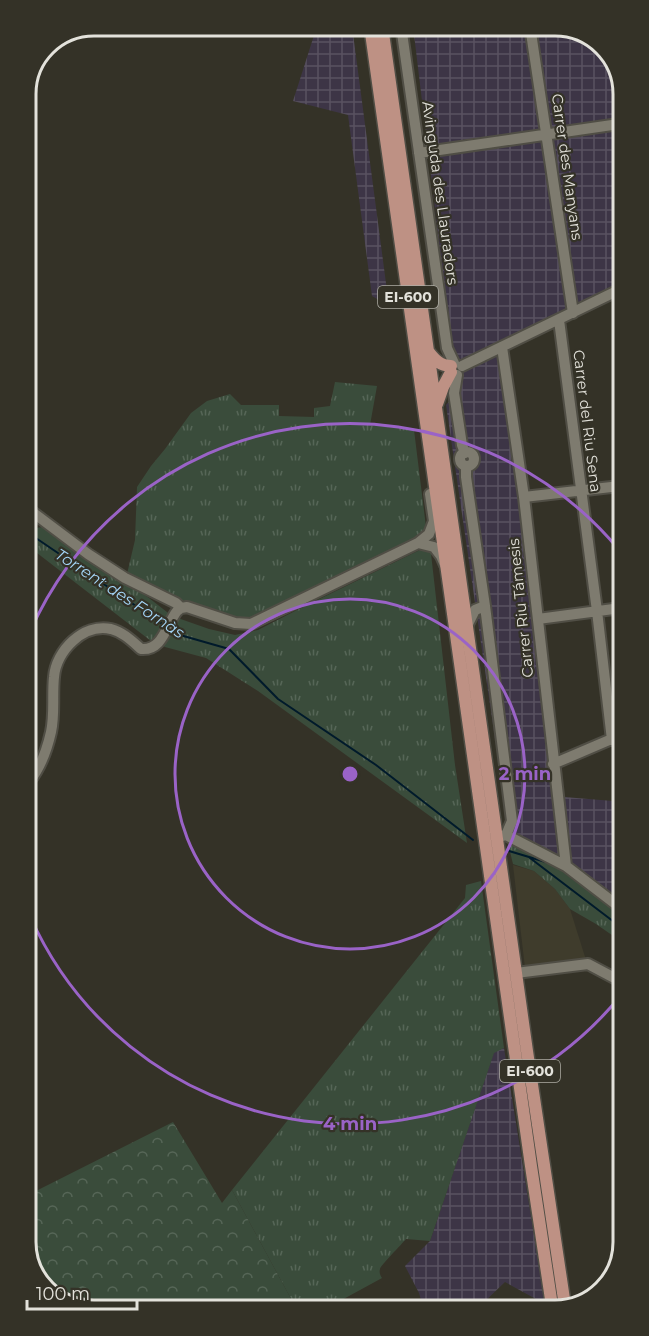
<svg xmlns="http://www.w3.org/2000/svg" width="649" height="1336" viewBox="0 0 649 1336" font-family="Montserrat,sans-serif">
  <defs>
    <pattern id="industrial-grid" width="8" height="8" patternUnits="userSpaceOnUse" patternTransform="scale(1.5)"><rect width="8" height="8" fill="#3d3546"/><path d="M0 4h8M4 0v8" fill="none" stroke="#595260"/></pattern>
    <pattern id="grass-tufts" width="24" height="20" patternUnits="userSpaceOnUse" patternTransform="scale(1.5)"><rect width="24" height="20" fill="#3a4c3b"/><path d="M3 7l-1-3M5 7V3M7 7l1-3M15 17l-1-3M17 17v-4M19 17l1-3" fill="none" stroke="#566657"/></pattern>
    <pattern id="forest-crowns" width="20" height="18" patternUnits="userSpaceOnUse" patternTransform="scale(1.5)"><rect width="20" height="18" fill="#3a4c3b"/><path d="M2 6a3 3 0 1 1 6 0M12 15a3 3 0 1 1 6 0" fill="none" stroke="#566657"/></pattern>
  </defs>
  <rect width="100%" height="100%" fill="#343227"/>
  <path fill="#3f3c2c" d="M 513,865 L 534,871 L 555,889 L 570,909 L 586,960 L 525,968 Z"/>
  <path fill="url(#industrial-grid)" d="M 317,26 L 352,26 L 389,306 L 372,296 L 348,115 L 293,101 Z
    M 413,26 L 560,26 L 597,39 L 618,68 L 619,283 L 499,342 L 527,542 L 551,784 L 563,785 L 564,797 L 613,801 L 622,812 L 622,901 L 579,870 L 513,834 L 508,827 L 446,405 L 457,392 Z
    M 504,1048 L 545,1304 L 505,1282 L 480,1306 L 423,1307 L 419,1293 L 405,1266 L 430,1241 L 494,1052 Z"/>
  <path fill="url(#grass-tufts)" d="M 335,382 L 377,386 L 370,425 L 414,430 L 427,535 L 251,626 L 235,630 L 195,616 L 174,607 L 127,574 L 135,540 L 137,487 L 151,466 L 165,449 L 191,413 L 207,401 L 230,394 L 241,405 L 279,405 L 279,416 L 314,417 L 314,408 L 330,406 Z
    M 27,526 L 31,529 L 42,527 L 149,598 L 172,616 L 209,629 L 235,635 L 258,630 L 295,611 L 430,545 L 455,765 L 467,843 L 258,691 L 206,658 L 165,647 L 151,641 L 28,546 Z
    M 507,839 L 549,861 L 576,882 L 622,914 L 622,942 L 596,924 L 570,909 L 555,889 L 534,871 L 513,864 Z
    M 481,881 L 504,1048 L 494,1053 L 430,1241 L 406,1239 C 402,1244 380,1266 380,1269 C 379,1272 380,1275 382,1278 L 327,1308 L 296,1308 L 232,1190 L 465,898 L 466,885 Z"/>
  <path fill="url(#forest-crowns)" d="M 173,1122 L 222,1203 L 232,1190 L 296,1308 L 89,1310 L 52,1297 L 31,1268 L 30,1194 Z"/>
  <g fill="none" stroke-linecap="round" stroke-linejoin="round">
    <path stroke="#001a2b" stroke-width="2" d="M 27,532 L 164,625
      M 171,629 L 180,635 L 229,649 L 278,699 L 376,765 L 473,840
      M 509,851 L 549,863
      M 530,858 L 622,928"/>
    <defs>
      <path id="minor" d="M 401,26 L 447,348 L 454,363
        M 530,26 L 573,313
        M 419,153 L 619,124
        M 559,320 L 597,611 L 612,740
        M 502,347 L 524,497 L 566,866
        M 462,366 L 619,290
        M 457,375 L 454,393 L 462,445 L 465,453
        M460 459a7 7 0 1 1 14 0a7 7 0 1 1-14 0Z
        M 466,466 L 466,477 L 485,606 L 512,821 L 506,835 L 497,837
        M 524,497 L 620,486
        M 27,508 L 88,554 L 125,578 L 176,603 L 181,608
        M 418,543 L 434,547 L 441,556 L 445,565
        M 538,619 L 621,608
        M 467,626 L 475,610 L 485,606
        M 553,764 L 621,735
        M 29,782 C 40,768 47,750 51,732 C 55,714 52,696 54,677 C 56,651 83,623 111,629 C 123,632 132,641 141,649 C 163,651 166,625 177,611 L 181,608 L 187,607 L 235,623 L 251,624 L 418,543 L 429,534 L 434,521 L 430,494
        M 506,835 L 566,866 L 622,909
        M 516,973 L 588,964 L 622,982"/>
      <path id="major" d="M 370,26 L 531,1166 L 552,1306
        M 382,26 L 527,1051 L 565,1306
        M 428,351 C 434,359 440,366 451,366
        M 437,404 L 443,387 L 451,372"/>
    </defs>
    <use href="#minor" stroke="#504e45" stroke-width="14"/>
    <use href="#major" stroke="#504e45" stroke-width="15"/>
    <use href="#minor" stroke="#7e7b6f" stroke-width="10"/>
    <use href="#major" stroke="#be9184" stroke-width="12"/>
  </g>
  <g fill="none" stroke="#9a63c7" stroke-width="3">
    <circle cx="350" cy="774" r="175"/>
    <path d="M622 994A350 350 0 0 1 30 916M29 634A350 350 0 0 1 620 551"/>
  </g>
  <g text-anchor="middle" stroke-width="4.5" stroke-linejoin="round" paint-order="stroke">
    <g fill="#343227" stroke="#aeada5" stroke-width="1.5">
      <rect x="378" y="286" width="60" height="22" rx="4.5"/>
      <rect x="500" y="1060" width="60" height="22" rx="4.5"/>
    </g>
    <g font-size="14" font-weight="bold" fill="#e3e2db">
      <text x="408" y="302">EI-600</text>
      <text x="530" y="1076">EI-600</text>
    </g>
    <g font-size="15" fill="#e3e2db" stroke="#343227">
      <text transform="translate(567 167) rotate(82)" y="5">Carrer des Manyans</text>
      <text transform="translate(440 193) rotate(82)" y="5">Avinguda des Llauradors</text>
      <text transform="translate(587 421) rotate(83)" y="5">Carrer del Riu Sena</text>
      <text transform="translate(521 608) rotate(-96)" y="5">Carrer Riu Támesis</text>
    </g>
    <g font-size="16" font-style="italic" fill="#a4d6f8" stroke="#343227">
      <text transform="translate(120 593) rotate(33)" y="6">Torrent des Fornàs</text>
    </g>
  </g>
  <path d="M0 0H649V1336H0ZM94 36H555A58 58 0 0 1 613 94V1242A58 58 0 0 1 555 1300H94A58 58 0 0 1 36 1242V94A58 58 0 0 1 94 36Z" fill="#343227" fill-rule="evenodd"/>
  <path fill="none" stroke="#e3e2db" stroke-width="3" d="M94 36H555A58 58 0 0 1 613 94V1242A58 58 0 0 1 555 1300H94A58 58 0 0 1 36 1242V94A58 58 0 0 1 94 36Z"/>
  <circle cx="350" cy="774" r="9" fill="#9a63c7" stroke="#343227" stroke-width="3"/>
  <g font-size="18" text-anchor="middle" font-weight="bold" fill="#9a63c7" stroke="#343227" stroke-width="4.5" stroke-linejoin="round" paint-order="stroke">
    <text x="525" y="780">2 min</text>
    <text x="350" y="1130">4 min</text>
  </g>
  <path d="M27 1300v9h110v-9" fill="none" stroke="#e3e2db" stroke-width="3"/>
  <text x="36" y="1300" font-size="18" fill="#e3e2db" stroke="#343227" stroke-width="4.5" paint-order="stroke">100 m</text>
</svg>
